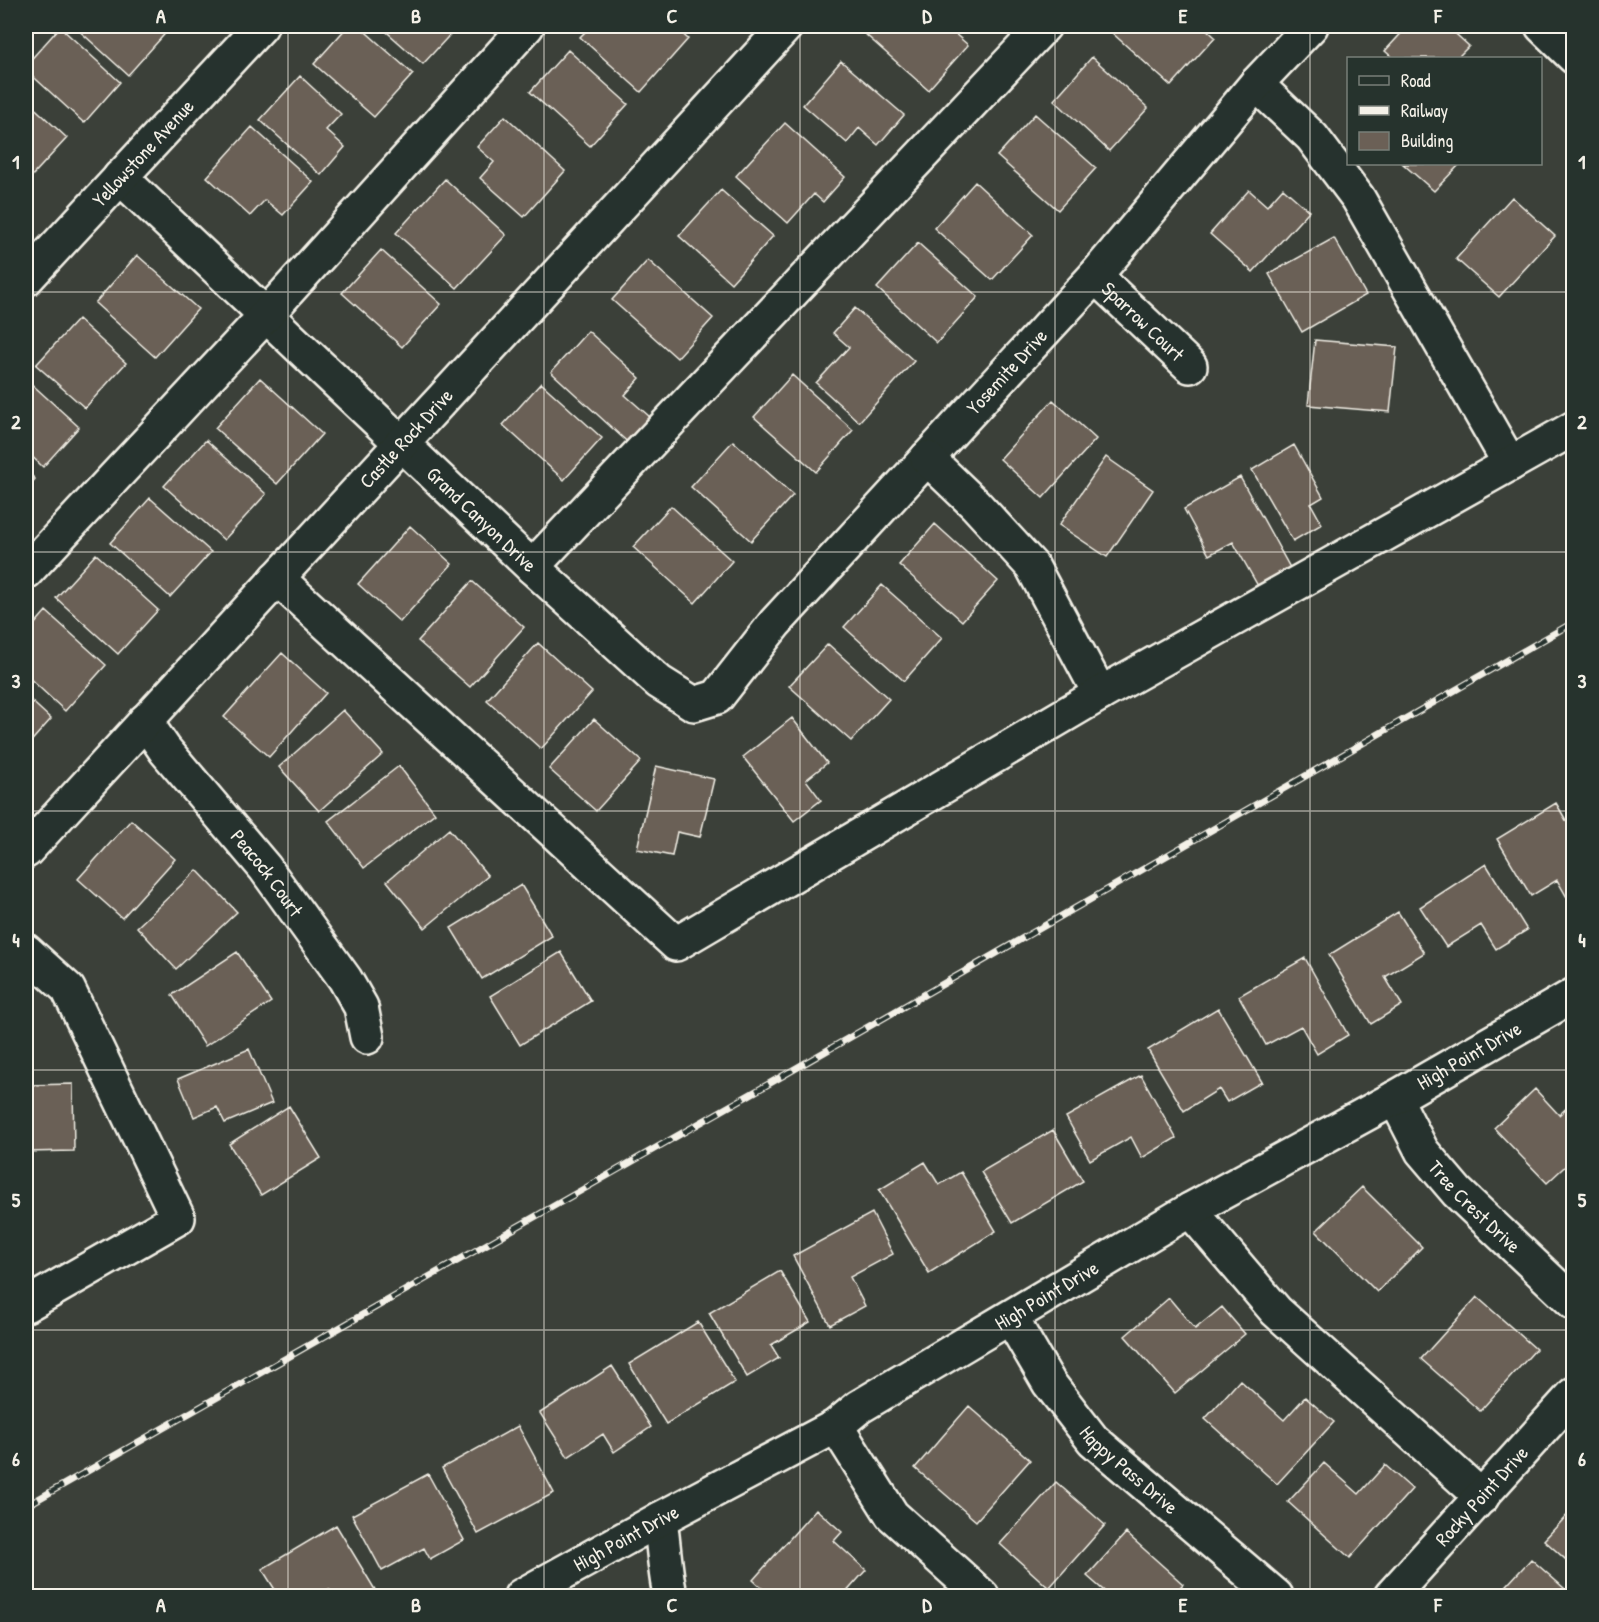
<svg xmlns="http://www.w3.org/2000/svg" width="1599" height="1622" viewBox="0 0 1599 1622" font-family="'Patrick Hand',sans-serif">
  <rect width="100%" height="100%" fill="#3b4039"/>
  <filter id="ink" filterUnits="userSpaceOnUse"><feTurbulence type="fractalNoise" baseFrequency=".0167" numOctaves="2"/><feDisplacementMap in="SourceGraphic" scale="12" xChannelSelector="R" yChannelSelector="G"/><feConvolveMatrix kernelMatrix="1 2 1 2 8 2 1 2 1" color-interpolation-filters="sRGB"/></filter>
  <g filter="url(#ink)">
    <path fill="#6b6056" stroke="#f4f1e8" stroke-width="1.5" d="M 74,26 L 169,26 L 171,27 L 128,75 Z
      M 348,26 L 359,26 L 413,74 L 374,117 L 314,64 Z
      M 380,26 L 458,26 L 423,64 Z
      M 591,26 L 674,26 L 688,39 L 641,92 L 580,37 Z
      M 873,26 L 946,26 L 968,45 L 928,90 L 865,34 Z
      M 1115,26 L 1203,26 L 1215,37 L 1171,86 L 1110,31 Z
      M 1408,26 L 1447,26 L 1469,46 L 1457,58 L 1393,58 L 1385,51 Z
      M 60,27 L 120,82 L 84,123 L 26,70 L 26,65 Z
      M 568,50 L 628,104 L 590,146 L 530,92 Z
      M 1092,57 L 1148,108 L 1109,151 L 1054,100 Z
      M 841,61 L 904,115 L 878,145 L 859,128 L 847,143 L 803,105 Z
      M 300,76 L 341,114 L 326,130 L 345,147 L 321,175 L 260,120 Z
      M 26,100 L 67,138 L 30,178 L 26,173 Z
      M 1035,114 L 1096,168 L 1058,210 L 997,156 Z
      M 505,116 L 565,171 L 524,217 L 480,178 L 494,162 L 477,147 Z
      M 785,123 L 845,177 L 823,202 L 814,194 L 788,223 L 736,176 Z
      M 252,127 L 313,182 L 283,215 L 265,200 L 250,216 L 207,177 Z
      M 1403,164 L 1460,164 L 1434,191 Z
      M 445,179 L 506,235 L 457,288 L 396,233 Z
      M 975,182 L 1033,235 L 992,280 L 934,228 Z
      M 1283,188 L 1309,211 L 1253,272 L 1210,234 L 1249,190 L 1267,206 Z
      M 721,190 L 773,236 L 731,283 L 679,236 Z
      M 1512,197 L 1555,236 L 1499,297 L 1456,259 Z
      M 1334,238 L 1366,295 L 1302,332 L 1269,274 Z
      M 918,243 L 978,297 L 937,343 L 877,288 Z
      M 381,250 L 441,304 L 402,347 L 342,293 Z
      M 137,255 L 198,309 L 155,357 L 95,303 Z
      M 1570,255 L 1574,256 L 1574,333 L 1567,332 Z
      M 648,260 L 713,318 L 677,358 L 612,300 Z
      M 855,308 L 914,361 L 859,422 L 816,383 L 849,347 L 833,333 Z
      M 78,319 L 126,363 L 85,408 L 36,365 Z
      M 588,331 L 640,378 L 625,395 L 658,424 L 635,449 L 551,372 Z
      M 1315,340 L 1397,347 L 1390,412 L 1308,405 Z
      M 792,375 L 853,430 L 816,472 L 754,417 Z
      M 260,378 L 322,434 L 277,484 L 215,428 Z
      M 26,379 L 79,427 L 43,467 L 26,451 Z
      M 541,383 L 602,438 L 564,480 L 503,425 Z
      M 1053,400 L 1096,439 L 1043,498 L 1000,459 Z
      M 206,440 L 266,494 L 224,540 L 164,486 Z
      M 733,441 L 793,495 L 751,541 L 691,487 Z
      M 1294,445 L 1323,497 L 1311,504 L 1322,524 L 1293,541 L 1252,470 Z
      M 1106,457 L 1153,490 L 1107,557 L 1059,525 Z
      M 26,470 L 35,479 L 26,490 Z
      M 1240,477 L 1294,575 L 1262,593 L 1233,542 L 1209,555 L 1184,509 Z
      M 150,498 L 211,552 L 170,597 L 110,543 Z
      M 671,506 L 732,561 L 695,603 L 633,547 Z
      M 935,524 L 998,581 L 962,621 L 899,565 Z
      M 410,526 L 452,564 L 400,622 L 358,584 Z
      M 96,554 L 158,610 L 118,654 L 56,598 Z
      M 472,581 L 524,627 L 470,687 L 418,641 Z
      M 882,585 L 942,638 L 904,681 L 844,627 Z
      M 46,611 L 106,665 L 65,711 L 26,675 L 26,634 Z
      M 538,643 L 592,692 L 541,749 L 487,700 Z
      M 828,644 L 889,699 L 851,741 L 789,686 Z
      M 282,653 L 326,693 L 269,757 L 224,717 Z
      M 26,696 L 51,719 L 26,747 Z
      M 343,710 L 383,754 L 319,811 L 279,767 Z
      M 792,718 L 827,763 L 806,780 L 821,800 L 794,821 L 743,757 Z
      M 594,719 L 641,761 L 596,811 L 549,769 Z
      M 399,766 L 435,813 L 364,868 L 328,821 Z
      M 656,766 L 714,779 L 700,837 L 677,832 L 672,856 L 637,849 Z
      M 1556,803 L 1574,834 L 1572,906 L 1557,880 L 1531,896 L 1497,839 Z
      M 131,820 L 175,859 L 122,918 L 78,879 Z
      M 449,829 L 488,876 L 425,928 L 387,881 Z
      M 1486,864 L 1527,930 L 1496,949 L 1481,925 L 1446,947 L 1420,907 Z
      M 197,870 L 237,912 L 176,969 L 137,927 Z
      M 521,885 L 552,936 L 482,979 L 451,928 Z
      M 1398,912 L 1424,953 L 1385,977 L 1402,1005 L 1371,1024 L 1329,955 Z
      M 237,952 L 271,1002 L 205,1046 L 172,995 Z
      M 561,952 L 591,1001 L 520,1045 L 490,996 Z
      M 1305,958 L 1348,1035 L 1317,1054 L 1301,1026 L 1266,1045 L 1239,996 Z
      M 1218,1008 L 1262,1082 L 1227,1102 L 1219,1089 L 1184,1111 L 1148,1050 Z
      M 249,1049 L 272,1103 L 225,1123 L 217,1107 L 194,1117 L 178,1079 Z
      M 1141,1075 L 1176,1138 L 1142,1158 L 1131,1137 L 1090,1160 L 1066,1117 Z
      M 73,1084 L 74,1151 L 26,1152 L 26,1085 Z
      M 1535,1089 L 1559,1115 L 1574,1101 L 1574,1158 L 1547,1183 L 1494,1128 Z
      M 289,1106 L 321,1158 L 261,1195 L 229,1144 Z
      M 1053,1130 L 1083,1181 L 1012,1223 L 981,1172 Z
      M 925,1162 L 939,1185 L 961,1172 L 996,1231 L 929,1273 L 879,1190 Z
      M 1362,1187 L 1422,1247 L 1377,1292 L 1316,1231 Z
      M 872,1213 L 893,1254 L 850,1277 L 865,1306 L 830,1325 L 793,1256 Z
      M 780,1271 L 810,1322 L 771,1345 L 779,1358 L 747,1377 L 709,1313 Z
      M 1477,1297 L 1536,1349 L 1480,1411 L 1421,1359 Z
      M 1169,1298 L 1195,1329 L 1222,1307 L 1245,1334 L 1175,1393 L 1125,1336 Z
      M 698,1322 L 735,1382 L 666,1424 L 629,1364 Z
      M 612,1366 L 651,1427 L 614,1452 L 603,1434 L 568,1457 L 540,1413 Z
      M 1240,1380 L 1284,1420 L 1305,1397 L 1334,1422 L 1277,1484 L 1205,1419 Z
      M 969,1406 L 1030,1460 L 976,1521 L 915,1468 Z
      M 518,1426 L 554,1493 L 478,1534 L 442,1468 Z
      M 1324,1463 L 1359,1494 L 1385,1465 L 1412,1489 L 1350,1558 L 1288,1502 Z
      M 428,1474 L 464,1540 L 430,1559 L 424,1548 L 382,1571 L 352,1515 Z
      M 1056,1482 L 1105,1525 L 1049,1588 L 1000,1544 Z
      M 1574,1508 L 1574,1567 L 1544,1540 Z
      M 816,1509 L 842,1532 L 834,1541 L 866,1570 L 843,1596 L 771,1596 L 753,1580 Z
      M 336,1525 L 377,1593 L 371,1596 L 334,1596 L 329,1589 L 317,1596 L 279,1596 L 262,1569 Z
      M 1126,1533 L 1183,1584 L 1172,1596 L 1110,1596 L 1087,1576 Z
      M 1531,1559 L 1573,1596 L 1497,1596 Z"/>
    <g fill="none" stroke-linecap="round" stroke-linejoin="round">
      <defs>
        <g id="minor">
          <path d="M 1542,26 L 1574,57"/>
          <path d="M 1256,84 L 1312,137 L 1358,198 L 1510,464"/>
          <path id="s1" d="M 120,177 L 532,567 L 659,682 L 694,704 L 717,697 L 775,623 L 1095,276 L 1256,84 L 1311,26"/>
          <path id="s2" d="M 1095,276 L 1190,366"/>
          <path id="s3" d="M 26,279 L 261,26"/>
          <path d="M 927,458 L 975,504 L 1032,566 L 1100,694"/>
          <path d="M 532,567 L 1044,26"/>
          <path d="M 26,572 L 267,314 L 527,26"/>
          <path d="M 277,578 L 676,944 L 1100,694 L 1574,428"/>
          <path id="s4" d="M 145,721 L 165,750 L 265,868 L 345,979 L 361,1007 L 367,1037"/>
          <path id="s5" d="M 26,851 L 786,26"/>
          <path d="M 26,951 L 68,989 L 178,1218 L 26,1305"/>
          <path id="s6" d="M 1395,1098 L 1422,1151 L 1457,1192 L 1574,1303"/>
          <path d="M 1190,1210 L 1276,1311 L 1482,1497"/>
          <path id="s7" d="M 1011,1318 L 1049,1383 L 1093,1440 L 1276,1596"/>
          <path d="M 836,1426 L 892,1515 L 982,1596"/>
          <path d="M 660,1519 C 662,1531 667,1591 671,1596"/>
          <path id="s8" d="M 521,1596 L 660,1519 L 836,1426 L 859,1407 L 1190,1210 L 1395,1098 L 1574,995"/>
          <path id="s9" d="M 1391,1596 L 1574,1394"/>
        </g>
      </defs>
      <use href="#minor" stroke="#f4f1e8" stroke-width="38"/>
      <use href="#minor" stroke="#26332d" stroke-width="33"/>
      <defs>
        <path id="rail" d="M 26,1506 L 772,1082 L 1574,622"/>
      </defs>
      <use href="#rail" stroke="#f4f1e8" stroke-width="7"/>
      <use href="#rail" stroke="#26332d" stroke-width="4.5" stroke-dasharray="14" stroke-linecap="butt"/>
    </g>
  </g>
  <path fill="none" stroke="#f4f1e8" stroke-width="1.5" stroke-opacity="0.55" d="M 288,26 L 288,1596M 544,26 L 544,1596M 800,26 L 800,1596M 1055,26 L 1055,1596M 1310,26 L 1310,1596M 26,292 L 1574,292M 26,552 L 1574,552M 26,811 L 1574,811M 26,1070 L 1574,1070M 26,1330 L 1574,1330"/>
  <g text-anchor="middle" stroke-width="5" stroke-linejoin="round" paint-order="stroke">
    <g font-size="20" fill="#f4f1e8" stroke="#26332d">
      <text dy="7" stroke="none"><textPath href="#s3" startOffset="172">Yellowstone Avenue</textPath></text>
      <text dy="7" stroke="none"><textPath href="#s2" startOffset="66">Sparrow Court</textPath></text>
      <text dy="7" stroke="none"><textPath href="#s1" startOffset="1240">Yosemite Drive</textPath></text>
      <text dy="7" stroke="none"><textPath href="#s5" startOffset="561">Castle Rock Drive</textPath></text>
      <text dy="7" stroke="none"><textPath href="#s1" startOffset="498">Grand Canyon Drive</textPath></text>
      <text dy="7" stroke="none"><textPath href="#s4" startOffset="195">Peacock Court</textPath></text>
      <text dy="7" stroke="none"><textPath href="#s8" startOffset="1092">High Point Drive</textPath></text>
      <text dy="7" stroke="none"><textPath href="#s6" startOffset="136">Tree Crest Drive</textPath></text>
      <text dy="7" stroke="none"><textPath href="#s8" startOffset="606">High Point Drive</textPath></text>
      <text dy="7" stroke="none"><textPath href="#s7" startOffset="194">Happy Pass Drive</textPath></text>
      <text dy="7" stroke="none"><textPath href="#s9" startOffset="135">Rocky Point Drive</textPath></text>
      <text dy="7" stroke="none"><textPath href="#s8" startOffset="120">High Point Drive</textPath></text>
    </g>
  </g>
  <rect width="1599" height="1622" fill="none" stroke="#26332d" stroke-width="66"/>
  <rect x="1347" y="57" width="195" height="108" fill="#26332d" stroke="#787f78" stroke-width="1.5"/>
  <rect x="1359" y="76" width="30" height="9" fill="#26332d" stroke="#787f78" stroke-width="1.5"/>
  <text x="1401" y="87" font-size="18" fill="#f4f1e8">Road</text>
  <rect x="1359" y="106" width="30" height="9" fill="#f4f1e8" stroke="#787f78" stroke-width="1.5"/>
  <text x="1401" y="117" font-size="18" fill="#f4f1e8">Railway</text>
  <rect x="1359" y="132" width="30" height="18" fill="#6b6056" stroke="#787f78" stroke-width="1.5"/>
  <text x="1401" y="147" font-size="18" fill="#f4f1e8">Building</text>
  <rect x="33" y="33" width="1533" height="1556" fill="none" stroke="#f4f1e8" stroke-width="2"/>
  <g font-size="20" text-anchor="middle" font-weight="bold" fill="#f4f1e8">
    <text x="161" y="23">A</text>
    <text x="416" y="23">B</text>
    <text x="672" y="23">C</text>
    <text x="927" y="23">D</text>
    <text x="1183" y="23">E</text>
    <text x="1438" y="23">F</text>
    <text x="16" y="169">1</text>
    <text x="1582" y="169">1</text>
    <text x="16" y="429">2</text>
    <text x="1582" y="429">2</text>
    <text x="16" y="688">3</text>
    <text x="1582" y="688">3</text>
    <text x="16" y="947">4</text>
    <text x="1582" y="947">4</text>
    <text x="16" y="1207">5</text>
    <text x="1582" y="1207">5</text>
    <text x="16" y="1466">6</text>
    <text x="1582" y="1466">6</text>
    <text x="161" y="1612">A</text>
    <text x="416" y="1612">B</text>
    <text x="672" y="1612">C</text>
    <text x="927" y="1612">D</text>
    <text x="1183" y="1612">E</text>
    <text x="1438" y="1612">F</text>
  </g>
</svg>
